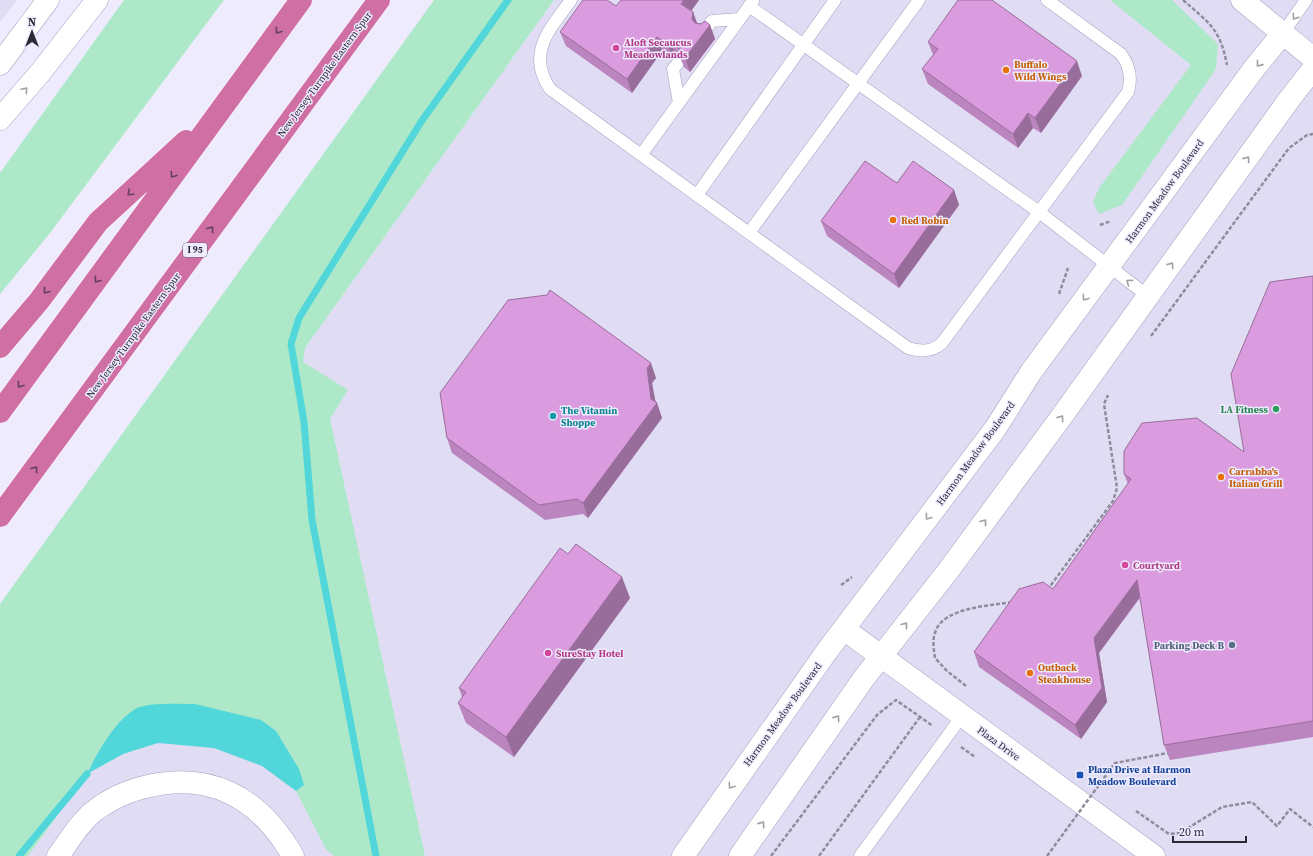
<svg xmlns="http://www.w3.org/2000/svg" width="1313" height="856" viewBox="0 0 1313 856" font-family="'Source Serif 4',serif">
  <rect width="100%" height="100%" fill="#eeebff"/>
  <path fill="#e0dcf4" d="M 0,0 L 17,0 L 0,22 Z
    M 554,0 L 1313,0 L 1313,856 L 0,856 L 0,757 L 305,348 Z"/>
  <path fill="#ade9c9" d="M 124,0 L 224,0 L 50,233 L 0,294 L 0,173 Z
    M 434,0 L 554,0 L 305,348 L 303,362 L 348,390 L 330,419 L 425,856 L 334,856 L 326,849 L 296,791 L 304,785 L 195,704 L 160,705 L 137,708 L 97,754 L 84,779 L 28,856 L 0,856 L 0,604 Z
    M 1110,0 L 1172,0 L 1218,44 L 1216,69 L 1122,205 L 1099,214 L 1093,202 L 1099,188 L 1191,65 Z"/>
  <path fill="#51d6da" d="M 195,704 L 261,720 L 276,731 L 299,769 L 304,785 L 296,791 L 262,766 L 214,748 L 158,743 L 123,754 L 87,774 C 97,753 116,719 137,708 C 151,702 179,704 195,704 Z"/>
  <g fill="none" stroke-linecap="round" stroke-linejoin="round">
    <path stroke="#51d6da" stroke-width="7" d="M 19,856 L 87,774
      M 376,856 L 312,520 L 304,422 L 291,344 L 299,318 L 421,122 L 508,0"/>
    <defs>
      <path id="service" d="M 571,0 C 550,29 526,53 550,89 L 908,348 C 921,352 932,352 942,343 L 1128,92 C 1132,78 1130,66 1121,54 L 1047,0
        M 749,6 L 1039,212 L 1149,297
        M 704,31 L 712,21 L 740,19
        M 1283,33 L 1306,0
        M 678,63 L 673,69 L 679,103
        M 641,155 L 753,1
        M 697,195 L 835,0
        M 749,233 L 919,0
        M 860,856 L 962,716"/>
      <path id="minor" d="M 0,64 L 48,0
        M 0,119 L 40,73 L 97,0
        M 844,629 L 1154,856"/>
      <path id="tertiary" d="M 1242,0 L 1313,58
        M 58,856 C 69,841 81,820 97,809 C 133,783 188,773 230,793 C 258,806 278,830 293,856
        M 683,856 L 827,651 L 995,429 L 1031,372 L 1253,70 L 1283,33
        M 740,856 L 864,678 L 948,571 L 1062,416 L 1288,101 L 1313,69"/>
      <path id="motorway" d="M 0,347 L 39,301 L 98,222 L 186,141
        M 0,412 L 301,0
        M 0,516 L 379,0"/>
    </defs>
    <use href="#service" stroke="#a5a1c0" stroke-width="13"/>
    <use href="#minor" stroke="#a5a1c0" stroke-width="23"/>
    <use href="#tertiary" stroke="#a5a1c0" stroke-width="23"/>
    <use href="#motorway" stroke="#fff" stroke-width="23"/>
    <path stroke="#8f8c9c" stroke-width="2.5" stroke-dasharray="4 2" stroke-linecap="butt" d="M 1183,0 C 1209,23 1220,28 1227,65
      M 1100,225 L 1111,221
      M 1059,294 L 1068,268
      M 1151,336 L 1289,148 L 1307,135 L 1313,134
      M 841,585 L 852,577
      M 1046,589 L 1051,585 L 1113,501 L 1117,488 L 1104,404 L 1108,395
      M 966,686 L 947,671 L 935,658 C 934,650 932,641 935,633 C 942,607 990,606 1012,602
      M 961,747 L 975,757
      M 1136,811 L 1169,834 L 1180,833 L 1222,807 L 1252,802 L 1277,826 L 1290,809 L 1313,827
      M 771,856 L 877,715 L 896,700 L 933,726
      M 819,856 L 920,717"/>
    <use href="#service" stroke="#fff" stroke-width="12"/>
    <use href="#minor" stroke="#fff" stroke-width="22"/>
    <use href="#tertiary" stroke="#fff" stroke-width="22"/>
    <use href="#motorway" stroke="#d06fa4" stroke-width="22"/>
    <path stroke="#8f8c9c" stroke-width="2.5" stroke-dasharray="4 2" stroke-linecap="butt" d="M 1047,856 L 1115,763 L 1168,753"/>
  </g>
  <path fill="#bb86bf" d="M 699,0 L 691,11 L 693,12 L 697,23 L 710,25 L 715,39 L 690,72 L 684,67 L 680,57 L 676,56 L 672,58 L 662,51 L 632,93 L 566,46 L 560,32 L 616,6 Z
    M 928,42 L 1082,76 L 1041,133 L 1033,128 L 1018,148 L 928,84 L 922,69 L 933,55 Z
    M 897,183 L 954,190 L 959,205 L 899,288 L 827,236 L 821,221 Z
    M 1313,276 L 1313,737 L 1170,760 L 1164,745 L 1140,598 L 1099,653 L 1107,702 L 1081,739 L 979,667 L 974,652 L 1053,589 L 1128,484 L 1124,474 L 1244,452 Z
    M 656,378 L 652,383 L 655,401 L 657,403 L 662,418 L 588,518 L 583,514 L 545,520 L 452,453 L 447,438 Z
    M 568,554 L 630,598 L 514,757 L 466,723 L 458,703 L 462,697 L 459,688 Z"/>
  <path fill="#996d9b" d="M 684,0 L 699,0 L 686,18 L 681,4 Z
    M 693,12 L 698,26 L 697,33 L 692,19 Z
    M 710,25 L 715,39 L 690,72 L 685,58 Z
    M 657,37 L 662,51 L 632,93 L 627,79 Z
    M 671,42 L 676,56 L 672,58 L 667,44 Z
    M 1077,61 L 1082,76 L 1041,133 L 1035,118 Z
    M 1028,113 L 1033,128 L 1018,148 L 1013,134 Z
    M 954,190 L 959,205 L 899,288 L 894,274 Z
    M 651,363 L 656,378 L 652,383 L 656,404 L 657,403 L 662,418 L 588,518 L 583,503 L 651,399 L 647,368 Z
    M 622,577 L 630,598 L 514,757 L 506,737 Z
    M 1137,580 L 1142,594 L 1099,653 L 1107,702 L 1081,739 L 1075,725 L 1094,638 Z"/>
  <path fill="#da9cde" stroke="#996d9b" d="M 583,0 L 607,0 L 616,6 L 621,0 L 684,0 L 681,4 L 693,12 L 692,19 L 695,23 L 701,24 L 705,21 L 710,25 L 685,58 L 679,53 L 680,47 L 677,43 L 671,42 L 667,44 L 657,37 L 627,79 L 560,32 Z
    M 958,0 L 992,0 L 1077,61 L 1035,118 L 1028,113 L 1013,134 L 922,69 L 938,49 L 928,42 Z
    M 865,161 L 897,183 L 913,161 L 954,190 L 894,274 L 821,221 Z
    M 1313,276 L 1313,721 L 1164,745 L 1137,580 L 1094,638 L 1102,688 L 1075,725 L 974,652 L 1019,589 L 1043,582 L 1053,589 L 1131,479 L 1124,474 L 1124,451 L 1142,423 L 1197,418 L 1244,452 L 1231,374 L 1270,282 Z
    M 550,290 L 651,363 L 647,368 L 651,399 L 657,403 L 583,503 L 577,499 L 539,505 L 447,438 L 440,393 L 508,300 L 547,295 Z
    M 576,544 L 622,577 L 506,737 L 458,703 L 466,692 L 459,688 L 560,548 L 568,554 Z"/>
  <defs><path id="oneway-chevron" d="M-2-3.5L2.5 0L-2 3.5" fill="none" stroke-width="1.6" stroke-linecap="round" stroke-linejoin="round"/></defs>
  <g stroke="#a09fa4">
    <use href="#oneway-chevron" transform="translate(1295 17) rotate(124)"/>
    <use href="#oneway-chevron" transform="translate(1259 64) rotate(129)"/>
    <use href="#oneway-chevron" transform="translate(25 90) rotate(-49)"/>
    <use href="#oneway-chevron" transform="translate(1247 159) rotate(-55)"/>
    <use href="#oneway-chevron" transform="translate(1171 265) rotate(-55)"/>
    <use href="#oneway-chevron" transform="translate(1129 282) rotate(-143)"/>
    <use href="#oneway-chevron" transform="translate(1085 298) rotate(126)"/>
    <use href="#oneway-chevron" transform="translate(1061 418) rotate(-54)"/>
    <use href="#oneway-chevron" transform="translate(928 517) rotate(127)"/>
    <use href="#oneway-chevron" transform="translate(984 522) rotate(-53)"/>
    <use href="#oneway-chevron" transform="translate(905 625) rotate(-52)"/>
    <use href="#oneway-chevron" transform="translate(837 718) rotate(-55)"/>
    <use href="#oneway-chevron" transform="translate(731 786) rotate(124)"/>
    <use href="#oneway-chevron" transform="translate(762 824) rotate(-55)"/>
  </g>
  <g stroke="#65425c">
    <use href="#oneway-chevron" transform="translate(278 31) rotate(126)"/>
    <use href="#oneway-chevron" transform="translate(173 175) rotate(126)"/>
    <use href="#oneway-chevron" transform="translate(130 193) rotate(138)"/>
    <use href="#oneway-chevron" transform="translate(211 229) rotate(-54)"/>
    <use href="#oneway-chevron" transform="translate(97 280) rotate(126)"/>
    <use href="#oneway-chevron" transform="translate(46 291) rotate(128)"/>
    <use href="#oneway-chevron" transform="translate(20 385) rotate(126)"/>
    <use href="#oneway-chevron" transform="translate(35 469) rotate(-54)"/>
  </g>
  <g fill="#d1479c" stroke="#eeebff" stroke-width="1.5">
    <circle cx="616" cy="48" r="4"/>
    <circle cx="1125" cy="565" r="4"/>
    <circle cx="548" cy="653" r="4"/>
  </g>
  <g fill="#e8710a" stroke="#eeebff" stroke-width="1.5">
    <circle cx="1006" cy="70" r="4"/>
    <circle cx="893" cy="220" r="4"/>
    <circle cx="1221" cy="477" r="4"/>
    <circle cx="1030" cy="673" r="4"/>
  </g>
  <circle fill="#2e9e5b" stroke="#eeebff" stroke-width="1.5" cx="1276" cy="409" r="4"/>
  <circle fill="#0f9aa8" stroke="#eeebff" stroke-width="1.5" cx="553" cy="416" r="4"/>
  <circle fill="#5c6f8a" stroke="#eeebff" stroke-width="1.5" cx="1232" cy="645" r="4"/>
  <rect fill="#1a4fb4" stroke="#eeebff" stroke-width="1.5" x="1076" y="771" width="8" height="8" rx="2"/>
  <g text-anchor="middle" stroke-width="3" stroke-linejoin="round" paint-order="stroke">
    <rect fill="#eeebff" stroke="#666372" stroke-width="1" x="183" y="243" width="24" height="14" rx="3"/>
    <g font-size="9" font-weight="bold" fill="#2b2935">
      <text x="195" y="253">I 95</text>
    </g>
    <g font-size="10" font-weight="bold" fill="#b23c85" stroke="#eeebff" text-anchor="start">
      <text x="624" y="46">Aloft Secaucus<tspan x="624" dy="12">Meadowlands</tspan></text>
      <text x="1133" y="569">Courtyard</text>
      <text x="556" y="657">SureStay Hotel</text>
    </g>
    <g font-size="10" font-weight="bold" fill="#c56008" stroke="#eeebff" text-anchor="start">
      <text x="1014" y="68">Buffalo<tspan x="1014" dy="12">Wild Wings</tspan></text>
      <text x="901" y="224">Red Robin</text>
      <text x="1229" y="475">Carrabba's<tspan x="1229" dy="12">Italian Grill</tspan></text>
      <text x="1038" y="671">Outback<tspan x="1038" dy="12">Steakhouse</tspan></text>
    </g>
    <g font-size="10" fill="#2b2935" stroke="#eeebff">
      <text transform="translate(324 74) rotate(-54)" y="4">New Jersey Turnpike Eastern Spur</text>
      <text transform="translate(1164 191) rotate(-54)" y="4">Harmon Meadow Boulevard</text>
      <text transform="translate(133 335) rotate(-54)" y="4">New Jersey Turnpike Eastern Spur</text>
      <text transform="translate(975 453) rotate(-54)" y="4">Harmon Meadow Boulevard</text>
      <text transform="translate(782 714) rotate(-54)" y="4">Harmon Meadow Boulevard</text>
      <text transform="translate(999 743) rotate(36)" y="4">Plaza Drive</text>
    </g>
    <g font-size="10" font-weight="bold" fill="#27864d" stroke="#eeebff" text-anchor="end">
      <text x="1268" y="413">LA Fitness</text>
    </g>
    <g font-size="10" font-weight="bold" fill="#0d838f" stroke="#eeebff" text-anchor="start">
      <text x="561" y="414">The Vitamin<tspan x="561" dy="12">Shoppe</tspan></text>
    </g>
    <g font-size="10" font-weight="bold" fill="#4e5e75" stroke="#eeebff" text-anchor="end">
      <text x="1224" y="649">Parking Deck B</text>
    </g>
    <g font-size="10" font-weight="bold" fill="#164399" stroke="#eeebff" text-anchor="start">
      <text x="1088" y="773">Plaza Drive at Harmon<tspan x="1088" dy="12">Meadow Boulevard</tspan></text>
    </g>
  </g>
  <g transform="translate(32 32)" stroke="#eeebff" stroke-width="3" paint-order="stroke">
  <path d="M0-3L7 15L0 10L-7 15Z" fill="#2b2935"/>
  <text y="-6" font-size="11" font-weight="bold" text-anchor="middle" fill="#2b2935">N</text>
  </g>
  <path d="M1173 836v6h73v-6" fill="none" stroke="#2b2935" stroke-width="2"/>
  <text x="1179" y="836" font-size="12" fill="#2b2935" stroke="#eeebff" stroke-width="3" paint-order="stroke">20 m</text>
</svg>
